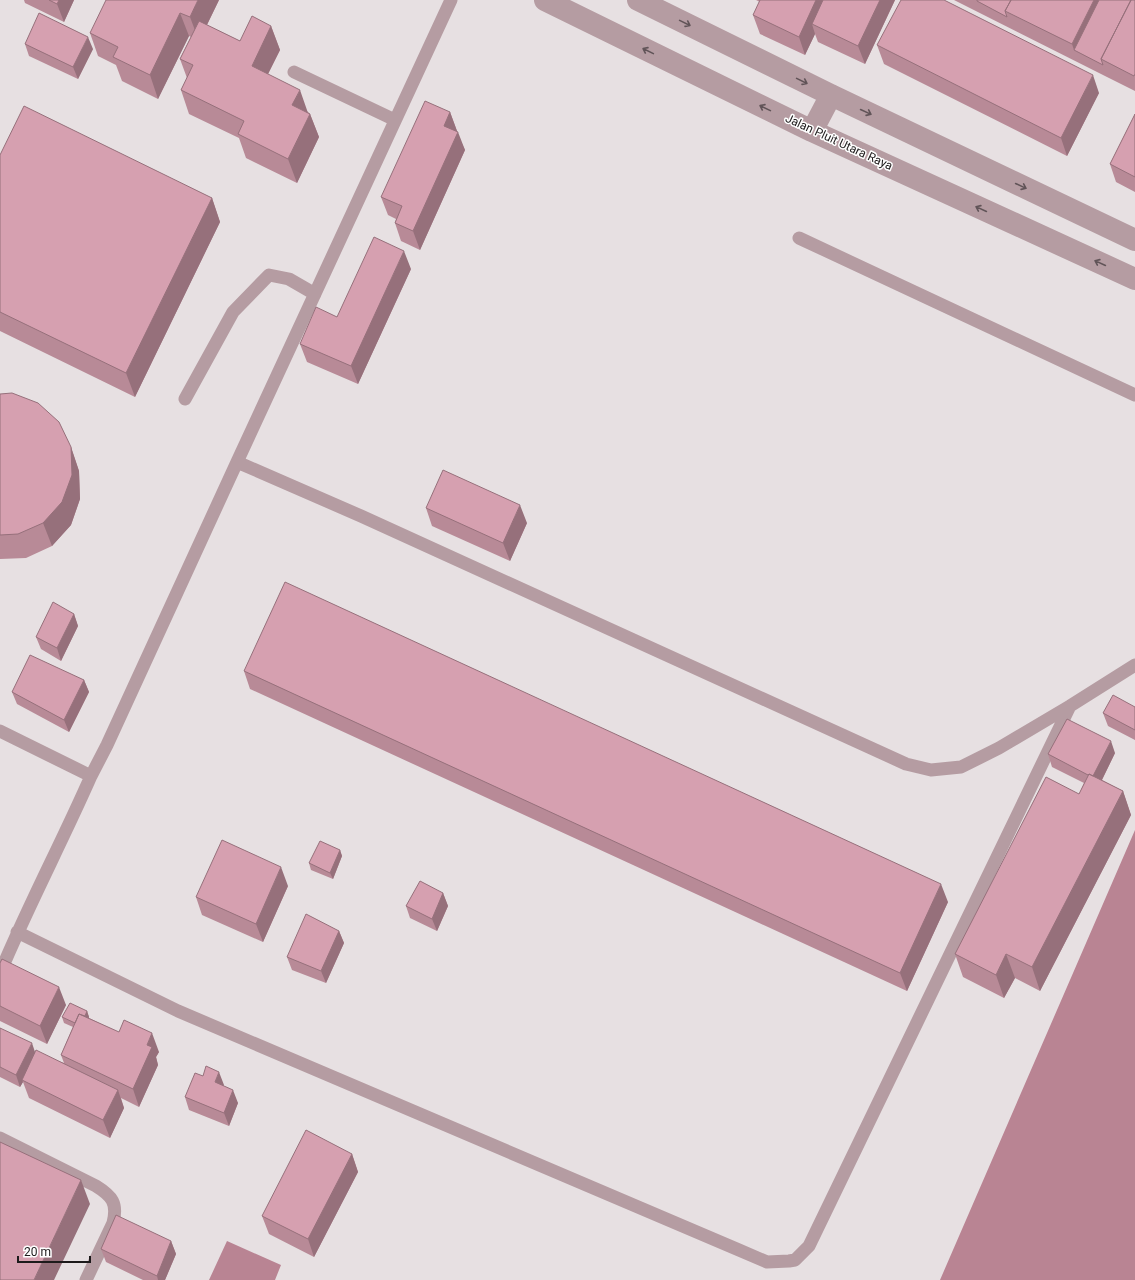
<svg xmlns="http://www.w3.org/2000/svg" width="1135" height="1280" viewBox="0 0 1135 1280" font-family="Roboto,sans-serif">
  <rect width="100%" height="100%" fill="#e7e0e2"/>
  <path fill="#b98493" d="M 1135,830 L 1135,1280 L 940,1280 Z
    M 227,1241 L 281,1265 L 275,1280 L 209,1280 Z"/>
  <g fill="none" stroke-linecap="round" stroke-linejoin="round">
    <path stroke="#b59ca2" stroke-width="13" d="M 294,72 L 395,120
      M 799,238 L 1135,395
      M 185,399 L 233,312 L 269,275 L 289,279 L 315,294
      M 237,462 L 361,516 L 906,764 L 931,770 L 961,767 L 999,748 L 1070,706 L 1135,665
      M 0,731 L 91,776 L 107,745 L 237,462 L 451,0
      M 17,932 L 178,1011 L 739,1250 L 767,1262 L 789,1261 L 795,1260 L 809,1246 L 1070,706
      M 0,973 C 28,906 62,842 91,776
      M 0,1138 L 96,1186 C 112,1196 118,1203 113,1223 L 86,1280"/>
    <path stroke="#b59ca2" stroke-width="22" d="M 545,0 L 812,131 L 1135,279
      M 638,0 L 831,95 L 1135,240
      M 812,131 L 831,95"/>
  </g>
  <path fill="#b88a97" d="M 24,0 L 74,0 L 64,22 L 25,3 Z
    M 219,0 L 207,25 L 240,41 L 271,26 L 280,50 L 268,74 L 308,112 L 310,114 L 319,137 L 297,183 L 246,158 L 239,138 L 189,114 L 181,90 L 187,78 L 180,59 L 191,37 L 189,36 L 158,99 L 122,81 L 116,65 L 98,56 L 90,33 Z
    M 756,0 L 895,0 L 865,64 L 818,42 L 815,34 L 805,55 L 760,34 L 753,15 L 760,2 Z
    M 954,0 L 1135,0 L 1135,91 L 1107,77 Z
    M 25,44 L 93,49 L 78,79 L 29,56 Z
    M 877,45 L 1099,93 L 1067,156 L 884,64 Z
    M 450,112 L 457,131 L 456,132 L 465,150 L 420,250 L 401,241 L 395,223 L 396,219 L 388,215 L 381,197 Z
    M 1135,114 L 1135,192 L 1116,182 L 1110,164 Z
    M 0,155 L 212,198 L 220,222 L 135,397 L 0,331 Z
    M 411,269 L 358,384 L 307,362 L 300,344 L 337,317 Z
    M 0,394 L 71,447 L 79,471 L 80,499 L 71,525 L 52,546 L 26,558 L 0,559 Z
    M 426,508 L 527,523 L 510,561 L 432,526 Z
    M 74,614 L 78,626 L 61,661 L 41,649 L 36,637 Z
    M 244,671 L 948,902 L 907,991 L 250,689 Z
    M 84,680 L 89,692 L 69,732 L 17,704 L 12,692 Z
    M 1135,707 L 1135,740 L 1108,726 L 1103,713 Z
    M 1115,753 L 1102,780 L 1123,791 L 1131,815 L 1040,991 L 1015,978 L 1004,998 L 963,977 L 955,954 L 1079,794 L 1084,783 L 1052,767 L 1048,754 Z
    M 340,850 L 342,856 L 333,879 L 311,870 L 309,863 Z
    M 288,886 L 263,942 L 202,915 L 196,897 Z
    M 443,893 L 448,906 L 437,931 L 410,918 L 406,906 Z
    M 339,931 L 344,943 L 326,983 L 292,970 L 287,957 Z
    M 0,963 L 66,1005 L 47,1044 L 0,1021 Z
    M 87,1011 L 89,1017 L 89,1018 L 159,1052 L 156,1057 L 158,1065 L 139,1107 L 121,1098 L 124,1108 L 110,1138 L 29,1098 L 23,1082 L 20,1087 L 0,1077 L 0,1028 L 35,1053 L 64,1063 L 61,1055 L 73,1027 L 64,1023 L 62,1017 Z
    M 224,1085 L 223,1086 L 238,1103 L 229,1126 L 189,1110 L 185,1097 Z
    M 352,1154 L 358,1172 L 314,1257 L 269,1234 L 262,1216 Z
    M 171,1241 L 176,1254 L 165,1280 L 143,1280 L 106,1262 L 101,1249 Z"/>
  <path fill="#96707b" d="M 59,0 L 74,0 L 64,22 L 57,4 Z
    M 198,0 L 219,0 L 199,41 L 190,17 Z
    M 816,0 L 831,0 L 812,24 L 815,34 L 805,55 L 799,37 Z
    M 880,0 L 895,0 L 865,64 L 858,46 Z
    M 1094,0 L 1110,0 L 1074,50 L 1072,44 Z
    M 180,13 L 189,36 L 158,99 L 150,75 Z
    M 271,26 L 280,50 L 260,90 L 252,66 Z
    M 88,37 L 93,49 L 78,79 L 73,67 Z
    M 1093,75 L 1099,93 L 1067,156 L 1061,138 Z
    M 300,90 L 308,113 L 292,105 Z
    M 450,112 L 457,131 L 451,144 L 444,126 Z
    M 310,114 L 319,137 L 297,183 L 288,159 Z
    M 458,132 L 465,150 L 420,250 L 413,231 Z
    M 212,198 L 220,222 L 135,397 L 126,373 Z
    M 404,251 L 411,269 L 358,384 L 351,366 Z
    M 71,447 L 79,471 L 80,499 L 71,525 L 52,546 L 43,523 Z
    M 520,505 L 527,523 L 510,561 L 503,543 Z
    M 74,614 L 78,626 L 61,661 L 57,648 Z
    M 84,680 L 89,692 L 69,732 L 64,720 Z
    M 1111,741 L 1115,753 L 1097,790 L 1092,777 Z
    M 1123,791 L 1131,815 L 1040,991 L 1032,967 Z
    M 340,850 L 342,856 L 333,879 L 330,873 Z
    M 281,867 L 288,886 L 263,942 L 256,924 Z
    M 941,884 L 948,902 L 907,991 L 900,973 Z
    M 443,893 L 448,906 L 437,931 L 432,919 Z
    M 339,931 L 344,943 L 326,983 L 321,971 Z
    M 1006,954 L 1015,978 L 1004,998 L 996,975 Z
    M 59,987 L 66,1005 L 47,1044 L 40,1026 Z
    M 87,1011 L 89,1017 L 83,1032 L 81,1025 Z
    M 152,1033 L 159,1052 L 156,1057 L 158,1065 L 139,1107 L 133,1089 L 147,1045 Z
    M 32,1043 L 36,1055 L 22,1080 L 23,1082 L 20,1087 L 16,1075 Z
    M 219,1072 L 224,1085 L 220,1095 L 215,1082 Z
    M 118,1090 L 124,1108 L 110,1138 L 103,1120 Z
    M 233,1090 L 238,1103 L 229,1126 L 224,1113 Z
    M 352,1154 L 358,1172 L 314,1257 L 308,1239 Z
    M 81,1180 L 90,1204 L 54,1280 L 34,1280 Z
    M 171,1241 L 176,1254 L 165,1280 L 158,1280 L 157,1276 Z"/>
  <path fill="#d6a0b0" stroke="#96707b" d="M 49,0 L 59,0 L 57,4 Z
    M 106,0 L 198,0 L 190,17 L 180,13 L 150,75 L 113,57 L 118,47 L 90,33 Z
    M 760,0 L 816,0 L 799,37 L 753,15 Z
    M 823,0 L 880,0 L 858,46 L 812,24 Z
    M 901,0 L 944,0 L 1093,75 L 1061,138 L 877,45 Z
    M 977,0 L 1011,0 L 1005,11 L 1007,17 L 977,1 Z
    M 1011,0 L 1094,0 L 1072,44 L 1005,11 Z
    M 1099,0 L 1131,0 L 1101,59 L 1103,65 L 1074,50 Z
    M 1131,0 L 1135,0 L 1135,74 L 1134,76 L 1101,59 Z
    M 39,13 L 88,37 L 73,67 L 25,44 Z
    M 252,16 L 271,26 L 252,66 L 300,90 L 292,105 L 310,114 L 288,159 L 238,134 L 244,121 L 181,90 L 193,65 L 180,59 L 199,21 L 240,41 Z
    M 425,101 L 450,112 L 444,126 L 458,132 L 413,231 L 395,223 L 402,206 L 381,197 Z
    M 24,106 L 212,198 L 126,373 L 0,312 L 0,155 Z
    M 1135,114 L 1135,177 L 1110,164 Z
    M 374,237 L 404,251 L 351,366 L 300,344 L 316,307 L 337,317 Z
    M 12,393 L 38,403 L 59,422 L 71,447 L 72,475 L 62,502 L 43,523 L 18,534 L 0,535 L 0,394 Z
    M 443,470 L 520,505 L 503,543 L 426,508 Z
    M 285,582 L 941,884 L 900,973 L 244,671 Z
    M 53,602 L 74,614 L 57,648 L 36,637 Z
    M 30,655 L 84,680 L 64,720 L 12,692 Z
    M 1113,695 L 1135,707 L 1135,730 L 1103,713 Z
    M 1067,719 L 1111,741 L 1093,776 L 1089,774 L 1088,775 L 1048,754 Z
    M 1089,774 L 1123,791 L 1032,967 L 1006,954 L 996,975 L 955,954 L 1046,777 L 1079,794 Z
    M 222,840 L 281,867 L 256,924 L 196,897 Z
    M 320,841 L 340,850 L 330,873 L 309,863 Z
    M 420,881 L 443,893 L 432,919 L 406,906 Z
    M 306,914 L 339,931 L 321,971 L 287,957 Z
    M 2,959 L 59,987 L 40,1026 L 0,1006 L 0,963 Z
    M 70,1003 L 87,1011 L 85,1016 L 79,1014 L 75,1023 L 62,1017 Z
    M 79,1014 L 119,1032 L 124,1020 L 152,1033 L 147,1045 L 152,1047 L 133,1089 L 61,1055 Z
    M 0,1028 L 32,1043 L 16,1075 L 0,1067 Z
    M 36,1050 L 118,1090 L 103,1120 L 22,1080 Z
    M 206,1066 L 219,1072 L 215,1082 L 233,1090 L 224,1113 L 185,1097 L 195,1073 L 203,1076 Z
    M 306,1130 L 352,1154 L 308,1239 L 262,1216 Z
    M 0,1142 L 81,1180 L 34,1280 L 0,1280 Z
    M 116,1215 L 171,1241 L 157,1276 L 101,1249 Z"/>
  <defs><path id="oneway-shaft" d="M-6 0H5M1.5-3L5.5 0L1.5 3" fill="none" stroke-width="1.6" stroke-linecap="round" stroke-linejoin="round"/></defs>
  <g stroke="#615458">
    <use href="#oneway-shaft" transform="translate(685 23) rotate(26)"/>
    <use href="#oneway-shaft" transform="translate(648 51) rotate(-154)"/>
    <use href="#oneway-shaft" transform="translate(802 81) rotate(26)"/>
    <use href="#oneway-shaft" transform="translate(765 108) rotate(-154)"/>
    <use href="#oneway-shaft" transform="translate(866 112) rotate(25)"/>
    <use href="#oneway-shaft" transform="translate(1021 186) rotate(25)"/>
    <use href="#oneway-shaft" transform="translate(981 209) rotate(-155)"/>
    <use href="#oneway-shaft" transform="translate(1100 263) rotate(-155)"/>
  </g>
  <g text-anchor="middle" stroke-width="3" stroke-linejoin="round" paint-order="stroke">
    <g font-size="12" fill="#1d1a1b" stroke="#fff">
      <text transform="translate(839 142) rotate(25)" y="4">Jalan Pluit Utara Raya</text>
    </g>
  </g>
  <path d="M18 1256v6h72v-6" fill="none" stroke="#1d1a1b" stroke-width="2"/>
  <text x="24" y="1256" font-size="12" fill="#1d1a1b" stroke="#ffffff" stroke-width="3" paint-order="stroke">20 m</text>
</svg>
